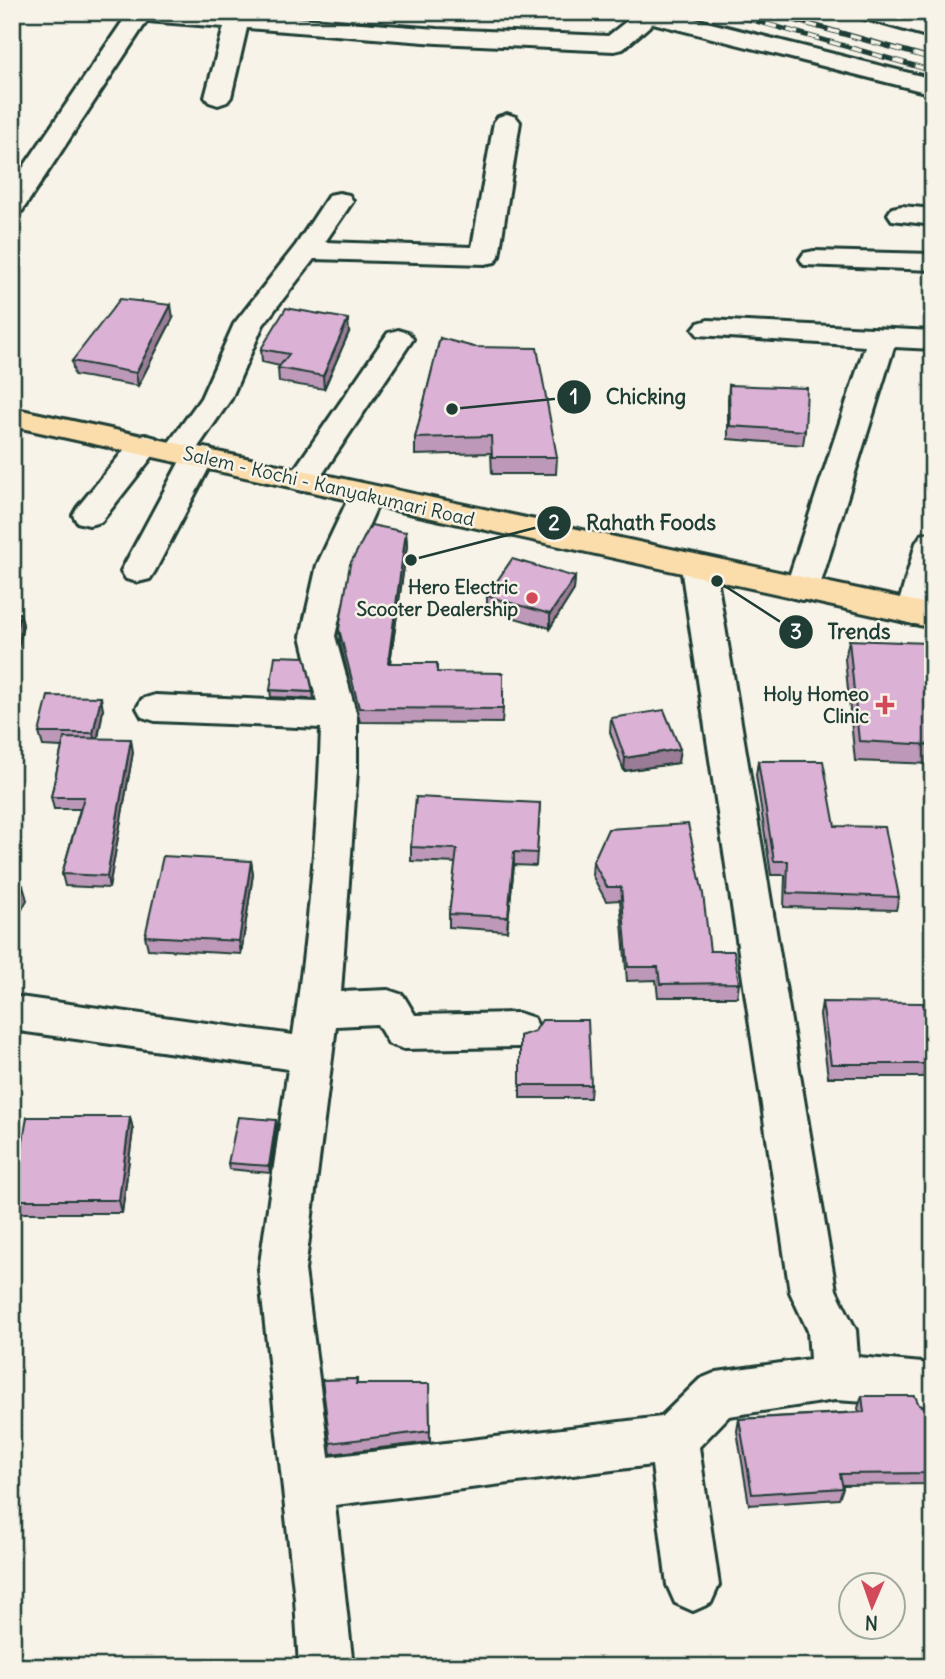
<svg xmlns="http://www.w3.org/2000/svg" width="945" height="1679" viewBox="0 0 945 1679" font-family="Delius,sans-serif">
  <rect width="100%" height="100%" fill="#f7f3e8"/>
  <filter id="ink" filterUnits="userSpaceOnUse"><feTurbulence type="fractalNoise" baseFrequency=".0143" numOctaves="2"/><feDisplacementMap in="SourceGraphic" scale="14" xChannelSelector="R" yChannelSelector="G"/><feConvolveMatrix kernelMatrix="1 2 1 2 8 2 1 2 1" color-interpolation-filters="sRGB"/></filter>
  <g filter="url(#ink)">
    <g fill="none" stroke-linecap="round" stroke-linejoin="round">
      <defs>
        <path id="minor" d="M 116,12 L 224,12 L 437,29 L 608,36 L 638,12 L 667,12 L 933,79 L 933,94 L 653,23 L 623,49 L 614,51 L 437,43 L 247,28 L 231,97 L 227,102 L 218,105 L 209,102 L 205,97 L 224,27 L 147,21 L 22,211 L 12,213 L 12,184 L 125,18 Z
          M 790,12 L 829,12 L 933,41 L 933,56 L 794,17 Z
          M 507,114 L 516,117 L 520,122 L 499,256 L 495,262 L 485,264 L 314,259 L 263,325 L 231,399 L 198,447 L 210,449 L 215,456 L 155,571 L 150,579 L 138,582 L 126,579 L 121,571 L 180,461 L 167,459 L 162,452 L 201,398 L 234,324 L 296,245 L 329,195 L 339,193 L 349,195 L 353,201 L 325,242 L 472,247 L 494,122 L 498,117 Z
          M 902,206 L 933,209 L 933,225 L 892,220 L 888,214 L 892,208 Z
          M 814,251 L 933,254 L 933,270 L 804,265 L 800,259 L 804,253 Z
          M 708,320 L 933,331 L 933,349 L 894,347 L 819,589 L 814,597 L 802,600 L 790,597 L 785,589 L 865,346 L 698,335 L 693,329 L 698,323 Z
          M 398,330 L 408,333 L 413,339 L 313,488 L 302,491 L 291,488 L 286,481 L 291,474 L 388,333 Z
          M 145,435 L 156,438 L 161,445 L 156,452 L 101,522 L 89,525 L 77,522 L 73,515 L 77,508 L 134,438 Z
          M 366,485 L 377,488 L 382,495 L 351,565 L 335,636 L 357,716 L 357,771 L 341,992 L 388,990 L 403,995 L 415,1015 L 519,1013 L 534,1018 L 540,1030 L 534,1042 L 519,1047 L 404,1049 L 389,1044 L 377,1024 L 336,1026 L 305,1270 L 329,1457 L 661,1417 L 700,1379 L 717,1372 L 810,1359 L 808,1331 L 790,1292 L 681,567 L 686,559 L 698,556 L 710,559 L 715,567 L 836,1290 L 856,1330 L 858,1357 L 933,1364 L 933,1421 L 916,1414 L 912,1405 L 835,1400 L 729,1416 L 699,1447 L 719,1585 L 711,1603 L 693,1611 L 675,1603 L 667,1585 L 652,1465 L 335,1505 L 353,1667 L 299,1667 L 295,1599 L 259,1270 L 288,1069 L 12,1030 L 12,996 L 293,1035 C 308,934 318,830 321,728 L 155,721 L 142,717 L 137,708 L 142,699 L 155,695 L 317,702 L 301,636 L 317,565 L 350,495 L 355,488 Z
          M 933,532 L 933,604 L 925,621 L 913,624 L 901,621 L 896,613 L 916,543 L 921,535 Z"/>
        <path id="major" d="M 12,408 L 933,605 L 933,628 L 12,426 Z"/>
      </defs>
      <use href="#minor" stroke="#1f3d34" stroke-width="6"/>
      <use href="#major" stroke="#1f3d34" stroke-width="6"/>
      <use href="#minor" fill="#f7f3e8" fill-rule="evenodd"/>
      <use href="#major" fill="#fbddab" fill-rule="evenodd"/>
      <defs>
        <path id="rail" d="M 724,12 L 933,71
          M 765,12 L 933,59"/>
      </defs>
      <use href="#rail" stroke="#1f3d34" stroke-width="5"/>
      <use href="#rail" stroke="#f7f3e8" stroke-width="3.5" stroke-dasharray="11" stroke-linecap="butt"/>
    </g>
    <path fill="#bd98b8" stroke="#1f3d34" stroke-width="2" d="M 173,318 L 138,386 L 74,375 L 72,361 Z
      M 349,332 L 324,389 L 279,382 L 278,368 L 280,366 L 262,362 L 261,349 Z
      M 440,338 L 557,457 L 556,474 L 492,474 L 491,453 L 415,455 L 415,438 Z
      M 729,385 L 805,431 L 803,445 L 728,439 L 728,399 Z
      M 406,532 L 407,546 L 390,663 L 437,672 L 503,709 L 502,723 L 360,722 L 340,643 L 339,629 Z
      M 575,577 L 574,590 L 550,628 L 487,610 L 487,596 Z
      M 12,613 L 20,613 L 23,625 L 16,658 L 12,658 Z
      M 849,640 L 933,683 L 933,764 L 855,761 L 845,659 Z
      M 270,690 L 313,692 L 314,699 L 271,697 Z
      M 103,710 L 98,739 L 133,752 L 109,888 L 65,886 L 62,874 L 80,809 L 54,809 L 51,797 L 62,747 L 43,746 L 39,733 Z
      M 611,718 L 678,763 L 624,771 L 610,732 Z
      M 758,761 L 835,826 L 899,897 L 896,910 L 784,907 L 785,875 L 771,875 L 756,775 Z
      M 540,803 L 536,866 L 514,865 L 507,931 L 449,927 L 449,914 L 456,863 L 411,861 L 411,847 Z
      M 251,861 L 253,874 L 241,954 L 148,949 L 145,936 Z
      M 593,862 L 710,951 L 739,983 L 737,997 L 658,997 L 656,980 L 627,981 L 620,900 L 606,901 L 592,875 Z
      M 822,1002 L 933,1057 L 933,1069 L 930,1077 L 828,1077 L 820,1015 Z
      M 520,1036 L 591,1085 L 590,1098 L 520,1098 Z
      M 130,1117 L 133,1130 L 122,1213 L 17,1213 L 13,1200 Z
      M 277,1127 L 270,1173 L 229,1169 L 228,1163 Z
      M 357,1379 L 357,1384 L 429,1384 L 430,1442 L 331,1454 L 322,1380 Z
      M 862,1396 L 919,1405 L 933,1410 L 933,1484 L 842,1485 L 843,1488 L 839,1499 L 749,1505 L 737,1431 L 739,1419 L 859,1412 L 858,1408 Z"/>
    <path fill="#9a7c96" stroke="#1f3d34" stroke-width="2" d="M 171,305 L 173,318 L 138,386 L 136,373 Z
      M 348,319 L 349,332 L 324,389 L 323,376 Z
      M 406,532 L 407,546 L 388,676 L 388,663 Z
      M 575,577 L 574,590 L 550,628 L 550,614 Z
      M 20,613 L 23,625 L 16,658 L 13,646 Z
      M 101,697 L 103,710 L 96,747 L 93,733 Z
      M 131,739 L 133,752 L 109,888 L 107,876 Z
      M 680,749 L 678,763 L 624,771 L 625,758 Z
      M 514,852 L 514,865 L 507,931 L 508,917 Z
      M 251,861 L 253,874 L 241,954 L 239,941 Z
      M 23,886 L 27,900 L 12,929 L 12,908 Z
      M 130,1117 L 133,1130 L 122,1213 L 119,1200 Z
      M 276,1120 L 277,1127 L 270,1173 L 269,1166 Z"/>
    <path fill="#dcb1d6" stroke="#1f3d34" stroke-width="2" d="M 120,299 L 171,305 L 136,373 L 72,361 Z
      M 286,308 L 348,319 L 323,376 L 278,368 L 289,354 L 261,349 Z
      M 440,338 L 474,347 L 537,348 L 557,457 L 492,457 L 491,436 L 415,438 Z
      M 729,385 L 807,388 L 805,431 L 730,426 Z
      M 371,525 L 406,532 L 388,663 L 437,663 L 437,672 L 503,673 L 503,709 L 359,708 L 339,629 L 350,564 Z
      M 512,559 L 575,577 L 550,614 L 487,596 Z
      M 12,613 L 20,613 L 13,646 L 12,646 Z
      M 849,640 L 927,643 L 933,683 L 933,745 L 859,741 Z
      M 275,656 L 305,657 L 313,692 L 270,690 Z
      M 48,696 L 101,697 L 93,733 L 39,733 Z
      M 664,710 L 680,749 L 625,758 L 611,718 Z
      M 64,738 L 131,739 L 107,876 L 62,874 L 84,797 L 51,797 Z
      M 758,761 L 823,761 L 835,826 L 885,827 L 899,897 L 787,893 L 788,861 L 774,861 Z
      M 416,797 L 540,803 L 537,853 L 514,852 L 508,917 L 449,914 L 457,849 L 411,847 Z
      M 688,824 L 703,894 L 710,951 L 734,951 L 739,983 L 660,984 L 658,967 L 628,967 L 621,887 L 607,887 L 593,862 L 608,829 Z
      M 163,856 L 251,861 L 239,941 L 145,936 Z
      M 12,885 L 23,886 L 12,908 Z
      M 822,1002 L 923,1003 L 933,1057 L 933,1064 L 831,1064 Z
      M 542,1020 L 588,1020 L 591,1085 L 520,1085 L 520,1036 L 535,1031 Z
      M 27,1117 L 130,1117 L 119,1200 L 13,1200 Z
      M 238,1117 L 276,1120 L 269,1166 L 228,1163 Z
      M 357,1379 L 356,1384 L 429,1384 L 430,1431 L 330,1443 L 322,1380 Z
      M 862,1396 L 915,1396 L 919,1405 L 933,1410 L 933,1473 L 840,1474 L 843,1488 L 752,1494 L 739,1419 L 864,1412 Z"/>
  </g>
  <g fill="#d1495b" stroke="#f7f3e8" stroke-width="2.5">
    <circle cx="532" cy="598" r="7"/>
    <path d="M881.5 694.5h7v7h7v7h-7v7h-7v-7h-7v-7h7z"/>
  </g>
  <g text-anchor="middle" stroke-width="5" stroke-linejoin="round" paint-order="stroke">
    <g font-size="19" fill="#1f3d34" stroke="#f7f3e8">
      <text transform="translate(329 486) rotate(13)" y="7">Salem - Kochi - Kanyakumari Road</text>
    </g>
    <g font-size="19" font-weight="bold" fill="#1f3d34" stroke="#f7f3e8" text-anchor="end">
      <text x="518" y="594">Hero Electric<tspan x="518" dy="22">Scooter Dealership</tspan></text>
      <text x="869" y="701">Holy Homeo<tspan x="869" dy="22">Clinic</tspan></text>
    </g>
  </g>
  <path fill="none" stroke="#1f3d34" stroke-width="2.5" d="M452 409L574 397M411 560L554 523M717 581L796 632"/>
  <g fill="#1f3d34" stroke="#f7f3e8" stroke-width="2.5">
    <circle cx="452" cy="409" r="7"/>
    <circle cx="411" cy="560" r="7"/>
    <circle cx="717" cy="581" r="7"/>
    <circle cx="574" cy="397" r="18"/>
    <circle cx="554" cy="523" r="18"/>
    <circle cx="796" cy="632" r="18"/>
  </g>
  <g font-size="21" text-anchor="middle" font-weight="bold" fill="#fff">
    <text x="574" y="404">1</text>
    <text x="554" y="530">2</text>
    <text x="796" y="639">3</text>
  </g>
  <g font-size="21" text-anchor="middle" font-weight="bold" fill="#1f3d34" stroke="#f7f3e8" stroke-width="5" stroke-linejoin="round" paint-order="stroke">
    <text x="646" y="404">Chicking</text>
    <text x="651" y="530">Rahath Foods</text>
    <text x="859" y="639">Trends</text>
  </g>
  <rect width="945" height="1679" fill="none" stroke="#f7f3e8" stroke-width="42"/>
  <rect x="21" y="21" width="903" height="1637" fill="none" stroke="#1f3d34" stroke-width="2.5" filter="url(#ink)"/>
  <g transform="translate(872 1606) rotate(182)"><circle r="33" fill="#f7f3e8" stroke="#a1aaa0" stroke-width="2"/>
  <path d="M0-5L12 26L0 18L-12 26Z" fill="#d1495b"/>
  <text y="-10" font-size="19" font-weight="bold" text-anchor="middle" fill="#1f3d34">N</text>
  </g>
</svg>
